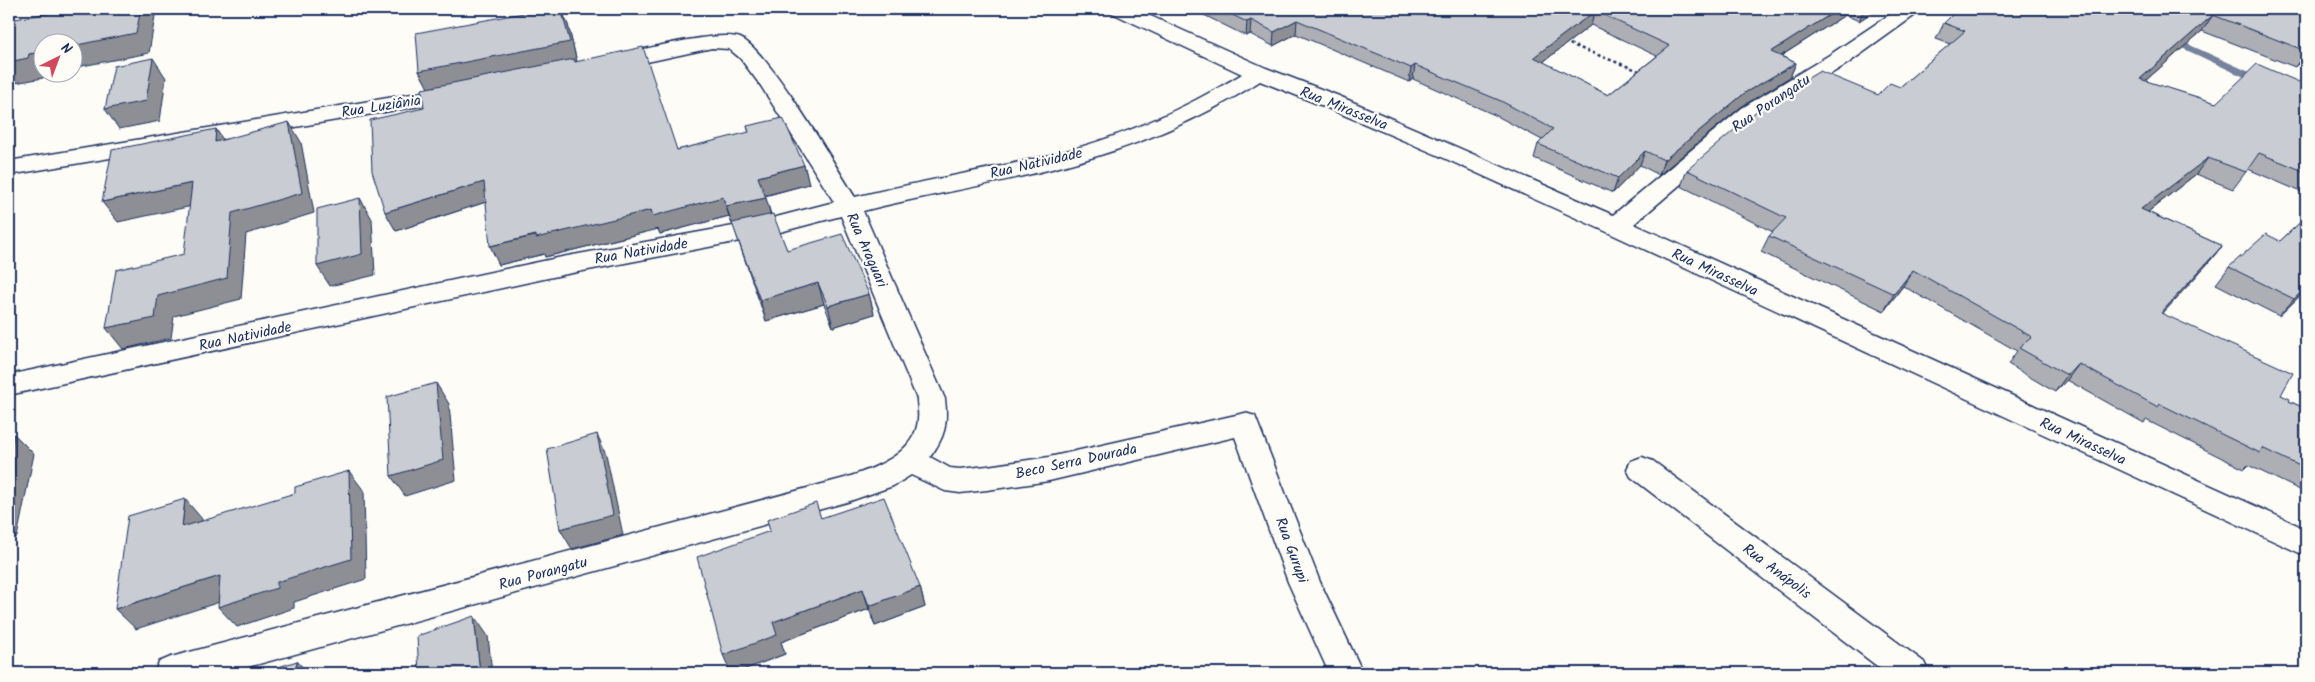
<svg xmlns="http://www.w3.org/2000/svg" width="2315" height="682" viewBox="0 0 2315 682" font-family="Kalam,sans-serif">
  <rect width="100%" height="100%" fill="#fdfcf7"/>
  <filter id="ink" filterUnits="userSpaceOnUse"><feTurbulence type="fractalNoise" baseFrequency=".02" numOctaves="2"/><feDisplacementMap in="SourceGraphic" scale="10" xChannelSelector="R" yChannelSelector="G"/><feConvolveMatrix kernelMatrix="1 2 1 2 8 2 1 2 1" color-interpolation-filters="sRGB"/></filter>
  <g filter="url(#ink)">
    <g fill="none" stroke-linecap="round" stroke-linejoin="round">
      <path fill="#76819c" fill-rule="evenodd" d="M 2170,36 L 2265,79 L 2266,81 L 2265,83 L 2257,83 L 2167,41 L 2165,39 Z"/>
      <defs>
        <path id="minor" d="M 1109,9 L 1135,9 L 1266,68 L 1339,96 L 1613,215 L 1742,108 L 1831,54 L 1898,9 L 1921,9 L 1918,13 L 1847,64 L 1758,118 L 1634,224 L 2306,529 L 2306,556 L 1607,232 L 1435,154 L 1323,106 L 1260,81 C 1199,121 1129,149 1059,167 C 994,185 928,194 863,211 L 945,399 C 948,424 945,437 930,457 L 950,468 L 960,469 L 987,466 L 1049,457 L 1245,413 L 1255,416 L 1320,582 L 1363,673 L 1329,673 L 1288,582 L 1235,437 L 1049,481 L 987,490 L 960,493 L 945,491 L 911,475 L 893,486 L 847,502 L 226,673 L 154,673 L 159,662 L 171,657 L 845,478 C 873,469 916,454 918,419 C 919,412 917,405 917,399 L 841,216 L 761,237 L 562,275 L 9,395 L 9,375 L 562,257 L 761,221 L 834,202 L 761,86 L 740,58 L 729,49 L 712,48 L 610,70 L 602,69 L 599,64 L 602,59 C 630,53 717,29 740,38 C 767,48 836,167 855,197 C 919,181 983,171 1047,156 C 1115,140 1183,110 1242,74 L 1112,13 Z
          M 460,86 L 468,88 L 471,93 L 468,98 L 9,175 L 9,161 Z
          M 1642,457 L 1653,461 L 1924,662 L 1929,673 L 1886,673 L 1631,477 L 1627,469 L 1631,461 Z"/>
      </defs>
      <use href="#minor" stroke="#1b2f5e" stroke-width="3"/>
      <path stroke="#1b2f5e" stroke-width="2.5" stroke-dasharray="3 3" stroke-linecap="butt" d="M 1564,42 L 1642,72"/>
      <use href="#minor" fill="#fdfcf7" fill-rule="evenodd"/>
    </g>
    <path fill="#adafb5" stroke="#1b2f5e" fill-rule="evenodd" d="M 561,9 L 568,25 L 577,62 L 677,150 L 749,133 L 747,126 L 804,165 L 809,184 L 765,196 L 771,214 L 787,250 L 869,294 L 874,314 L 833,327 L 824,304 L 766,321 L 739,243 L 733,224 L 732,224 L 729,216 L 660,234 L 658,229 L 545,257 L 544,254 L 499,265 L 486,202 L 396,231 L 424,108 L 428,87 L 419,71 Z
      M 1192,9 L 1877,9 L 1859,21 L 1845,15 L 1781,56 L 1796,63 L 1790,77 L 1741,107 L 1659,175 L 1640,165 L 1613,193 L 1534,158 L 1538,144 L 1542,140 L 1497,116 L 1413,79 L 1409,82 L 1296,34 L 1273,46 L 1250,34 L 1246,36 ZM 1591,25 L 1657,56 L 1608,95 L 1543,62 Z
      M 2306,9 L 2306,56 L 2295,67 L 2202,31 L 2145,81 L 2216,103 L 2306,85 L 2306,194 L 2248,169 L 2233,189 L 2196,174 L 2148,212 L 2222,246 L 2209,262 L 2162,314 L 2281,395 L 2289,401 L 2306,409 L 2306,493 L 2248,465 L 2244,469 L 2146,420 L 2144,423 L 2067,380 L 2055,392 L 2008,364 L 2017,351 L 1903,286 L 1884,311 L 1761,252 L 1769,236 L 1773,232 L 1681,186 L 1687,170 L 1900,87 L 1950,44 L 1936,39 L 1944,23 Z
      M 2306,217 L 2306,290 L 2279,316 L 2216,284 L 2229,267 L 2280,241 Z
      M 821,518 L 920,587 L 925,607 L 875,626 L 869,609 L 781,642 L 785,654 L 735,673 L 731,673 Z"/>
    <path fill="#8d8f94" stroke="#1b2f5e" d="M 141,9 L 151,9 L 155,16 L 149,53 L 72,68 L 72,46 Z
      M 561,9 L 568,25 L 577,62 L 429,90 L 419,71 Z
      M 1839,9 L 1847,9 L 1845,15 L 1765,66 L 1771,52 Z
      M 1864,9 L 1877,9 L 1859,21 Z
      M 1595,11 L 1591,25 L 1530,72 L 1534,57 Z
      M 2213,15 L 2202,31 L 2129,95 L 2140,79 Z
      M 1251,20 L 1250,34 L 1246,36 L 1247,22 Z
      M 1297,20 L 1296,34 L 1273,46 L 1274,32 Z
      M 2306,51 L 2306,56 L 2295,67 Z
      M 42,52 L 42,72 L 51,72 L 44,74 L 43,78 L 9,84 L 9,62 L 29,54 Z
      M 153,58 L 166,78 L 160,121 L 119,129 L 105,109 Z
      M 1796,63 L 1790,77 L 1741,107 L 1659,175 L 1664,160 L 1746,92 Z
      M 1415,65 L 1413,79 L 1409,82 L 1411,68 Z
      M 289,122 L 301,142 L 314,213 L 246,234 L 241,299 L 174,316 L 171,338 L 123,349 L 106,328 L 232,213 Z
      M 216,129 L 229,149 L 215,142 Z
      M 1645,151 L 1640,165 L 1613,193 L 1618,178 Z
      M 2208,158 L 2196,174 L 2130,226 L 2141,209 Z
      M 804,165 L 809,184 L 763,196 L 758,177 Z
      M 484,182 L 492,200 L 396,231 L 385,212 Z
      M 192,183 L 206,203 L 118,222 L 102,202 Z
      M 723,197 L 729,216 L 660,234 L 658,229 L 545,257 L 544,254 L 499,265 L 490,246 L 651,210 Z
      M 360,198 L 372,219 L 375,275 L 330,286 L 317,266 Z
      M 766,198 L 771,216 L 732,224 L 726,206 Z
      M 2222,246 L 2209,262 L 2148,330 L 2161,313 Z
      M 1913,270 L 1903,286 L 1884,311 L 1894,294 Z
      M 818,283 L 824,304 L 766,321 L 760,300 Z
      M 2306,288 L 2306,290 L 2279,316 L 2294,299 Z
      M 869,294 L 874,314 L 833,327 L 828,306 Z
      M 9,309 L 12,312 L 9,324 Z
      M 2079,364 L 2067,380 L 2055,392 L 2067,375 Z
      M 436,383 L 449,404 L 456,480 L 405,496 L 391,476 Z
      M 14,434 L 34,454 L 17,537 L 9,539 L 9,456 Z
      M 597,434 L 606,454 L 623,535 L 572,549 L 560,529 Z
      M 349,471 L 364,491 L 366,579 L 294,602 L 294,608 L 237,627 L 218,607 L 277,582 Z
      M 185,499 L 202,519 L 200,547 L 182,527 Z
      M 220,576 L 238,596 L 136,629 L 115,609 Z
      M 920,587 L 925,607 L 875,626 L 869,606 Z
      M 863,589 L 869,609 L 781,642 L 785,654 L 735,673 L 731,673 L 723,655 L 773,622 Z
      M 474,616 L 488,636 L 492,673 L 480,673 Z
      M 297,661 L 308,673 L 296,673 Z
      M 203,669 L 207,673 L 202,673 Z"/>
    <path fill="#c9ccd3" stroke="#1b2f5e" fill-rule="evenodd" d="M 74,9 L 141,9 L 136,33 L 72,46 L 72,42 L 42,42 L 42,52 L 29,54 L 28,58 L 9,62 L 9,20 Z
      M 545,9 L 561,9 L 570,42 L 419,71 L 416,33 Z
      M 1220,9 L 1839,9 L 1771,52 L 1796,63 L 1746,92 L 1664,160 L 1645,151 L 1618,178 L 1538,144 L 1553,129 L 1501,101 L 1415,65 L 1411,68 L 1297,20 L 1274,32 L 1251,20 L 1247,22 ZM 1595,11 L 1670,46 L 1608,95 L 1534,57 Z
      M 1958,9 L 2306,9 L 2306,51 L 2213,15 L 2140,79 L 2216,103 L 2257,64 L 2306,85 L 2306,172 L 2259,153 L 2246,172 L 2208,158 L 2141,209 L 2222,246 L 2161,313 L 2293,373 L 2281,395 L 2290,399 L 2289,401 L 2306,409 L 2306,469 L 2262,448 L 2260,453 L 2160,404 L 2158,407 L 2079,364 L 2067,375 L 2019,348 L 2032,337 L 1913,270 L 1894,294 L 1769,236 L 1786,218 L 1687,170 L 1766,103 L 1820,71 L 1878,95 L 1890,83 L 1900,87 L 1965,31 L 1944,23 Z
      M 643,47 L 677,150 L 749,132 L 747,126 L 783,118 L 804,165 L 758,177 L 766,198 L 726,206 L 723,197 L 653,216 L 651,210 L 536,238 L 536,235 L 490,246 L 484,182 L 385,212 L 372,171 L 370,120 L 424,108 L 422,89 L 574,59 L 575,62 Z
      M 153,58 L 146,101 L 105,109 L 114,66 Z
      M 289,122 L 302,193 L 232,213 L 227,278 L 158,296 L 155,318 L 106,328 L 116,270 L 184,254 L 192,183 L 102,202 L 112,150 L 216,129 L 215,142 Z
      M 360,198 L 362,254 L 317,266 L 317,209 Z
      M 773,214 L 787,250 L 842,234 L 869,294 L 828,306 L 818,283 L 760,300 L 732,223 Z
      M 2306,217 L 2306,288 L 2294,299 L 2229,267 L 2266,234 L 2280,241 Z
      M 436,383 L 443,460 L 391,476 L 387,397 Z
      M 14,434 L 9,456 L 9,435 Z
      M 597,434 L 613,515 L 560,529 L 547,449 Z
      M 349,471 L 351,559 L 277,582 L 277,588 L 218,607 L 220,576 L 115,609 L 128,516 L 185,499 L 182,527 L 295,493 L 295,487 Z
      M 884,497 L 920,587 L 869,606 L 863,589 L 773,622 L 777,635 L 723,655 L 697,557 L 770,531 L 767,520 L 816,503 L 821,518 Z
      M 474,616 L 480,673 L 419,673 L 417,636 Z
      M 297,661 L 296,673 L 260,673 Z
      M 203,669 L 202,673 L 190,673 Z"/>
  </g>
  <g text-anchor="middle" stroke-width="4.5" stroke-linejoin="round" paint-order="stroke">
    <g font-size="15" fill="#1b2f5e" stroke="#fdfcf7">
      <text transform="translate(1771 103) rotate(-34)" y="5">Rua Porangatu</text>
      <text transform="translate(381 106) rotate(-9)" y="5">Rua Luziânia</text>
      <text transform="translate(1344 108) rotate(22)" y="5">Rua Mirasselva</text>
      <text transform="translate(1036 163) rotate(-13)" y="5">Rua Natividade</text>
      <text transform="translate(867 250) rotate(66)" y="5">Rua Araguari</text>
      <text transform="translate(641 251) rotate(-10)" y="5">Rua Natividade</text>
      <text transform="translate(1715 272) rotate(25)" y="5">Rua Mirasselva</text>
      <text transform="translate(245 336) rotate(-12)" y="5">Rua Natividade</text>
      <text transform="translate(2083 441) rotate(25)" y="5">Rua Mirasselva</text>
      <text transform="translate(1076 461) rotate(-12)" y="5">Beco Serra Dourada</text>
      <text transform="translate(1292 550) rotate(70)" y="5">Rua Gurupi</text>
      <text transform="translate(1777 571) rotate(37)" y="5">Rua Anápolis</text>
      <text transform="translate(543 573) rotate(-15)" y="5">Rua Porangatu</text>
    </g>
  </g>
  <rect width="2315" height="682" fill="none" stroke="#fdfcf7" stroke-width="30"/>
  <rect x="15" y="15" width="2285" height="652" fill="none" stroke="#1b2f5e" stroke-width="2" filter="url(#ink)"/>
  <g transform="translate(58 58) rotate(42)"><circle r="24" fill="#fdfcf7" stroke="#a3aaba"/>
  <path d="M0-4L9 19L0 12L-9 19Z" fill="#d1495b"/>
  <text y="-8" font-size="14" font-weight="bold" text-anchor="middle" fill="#1b2f5e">N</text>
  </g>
</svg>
